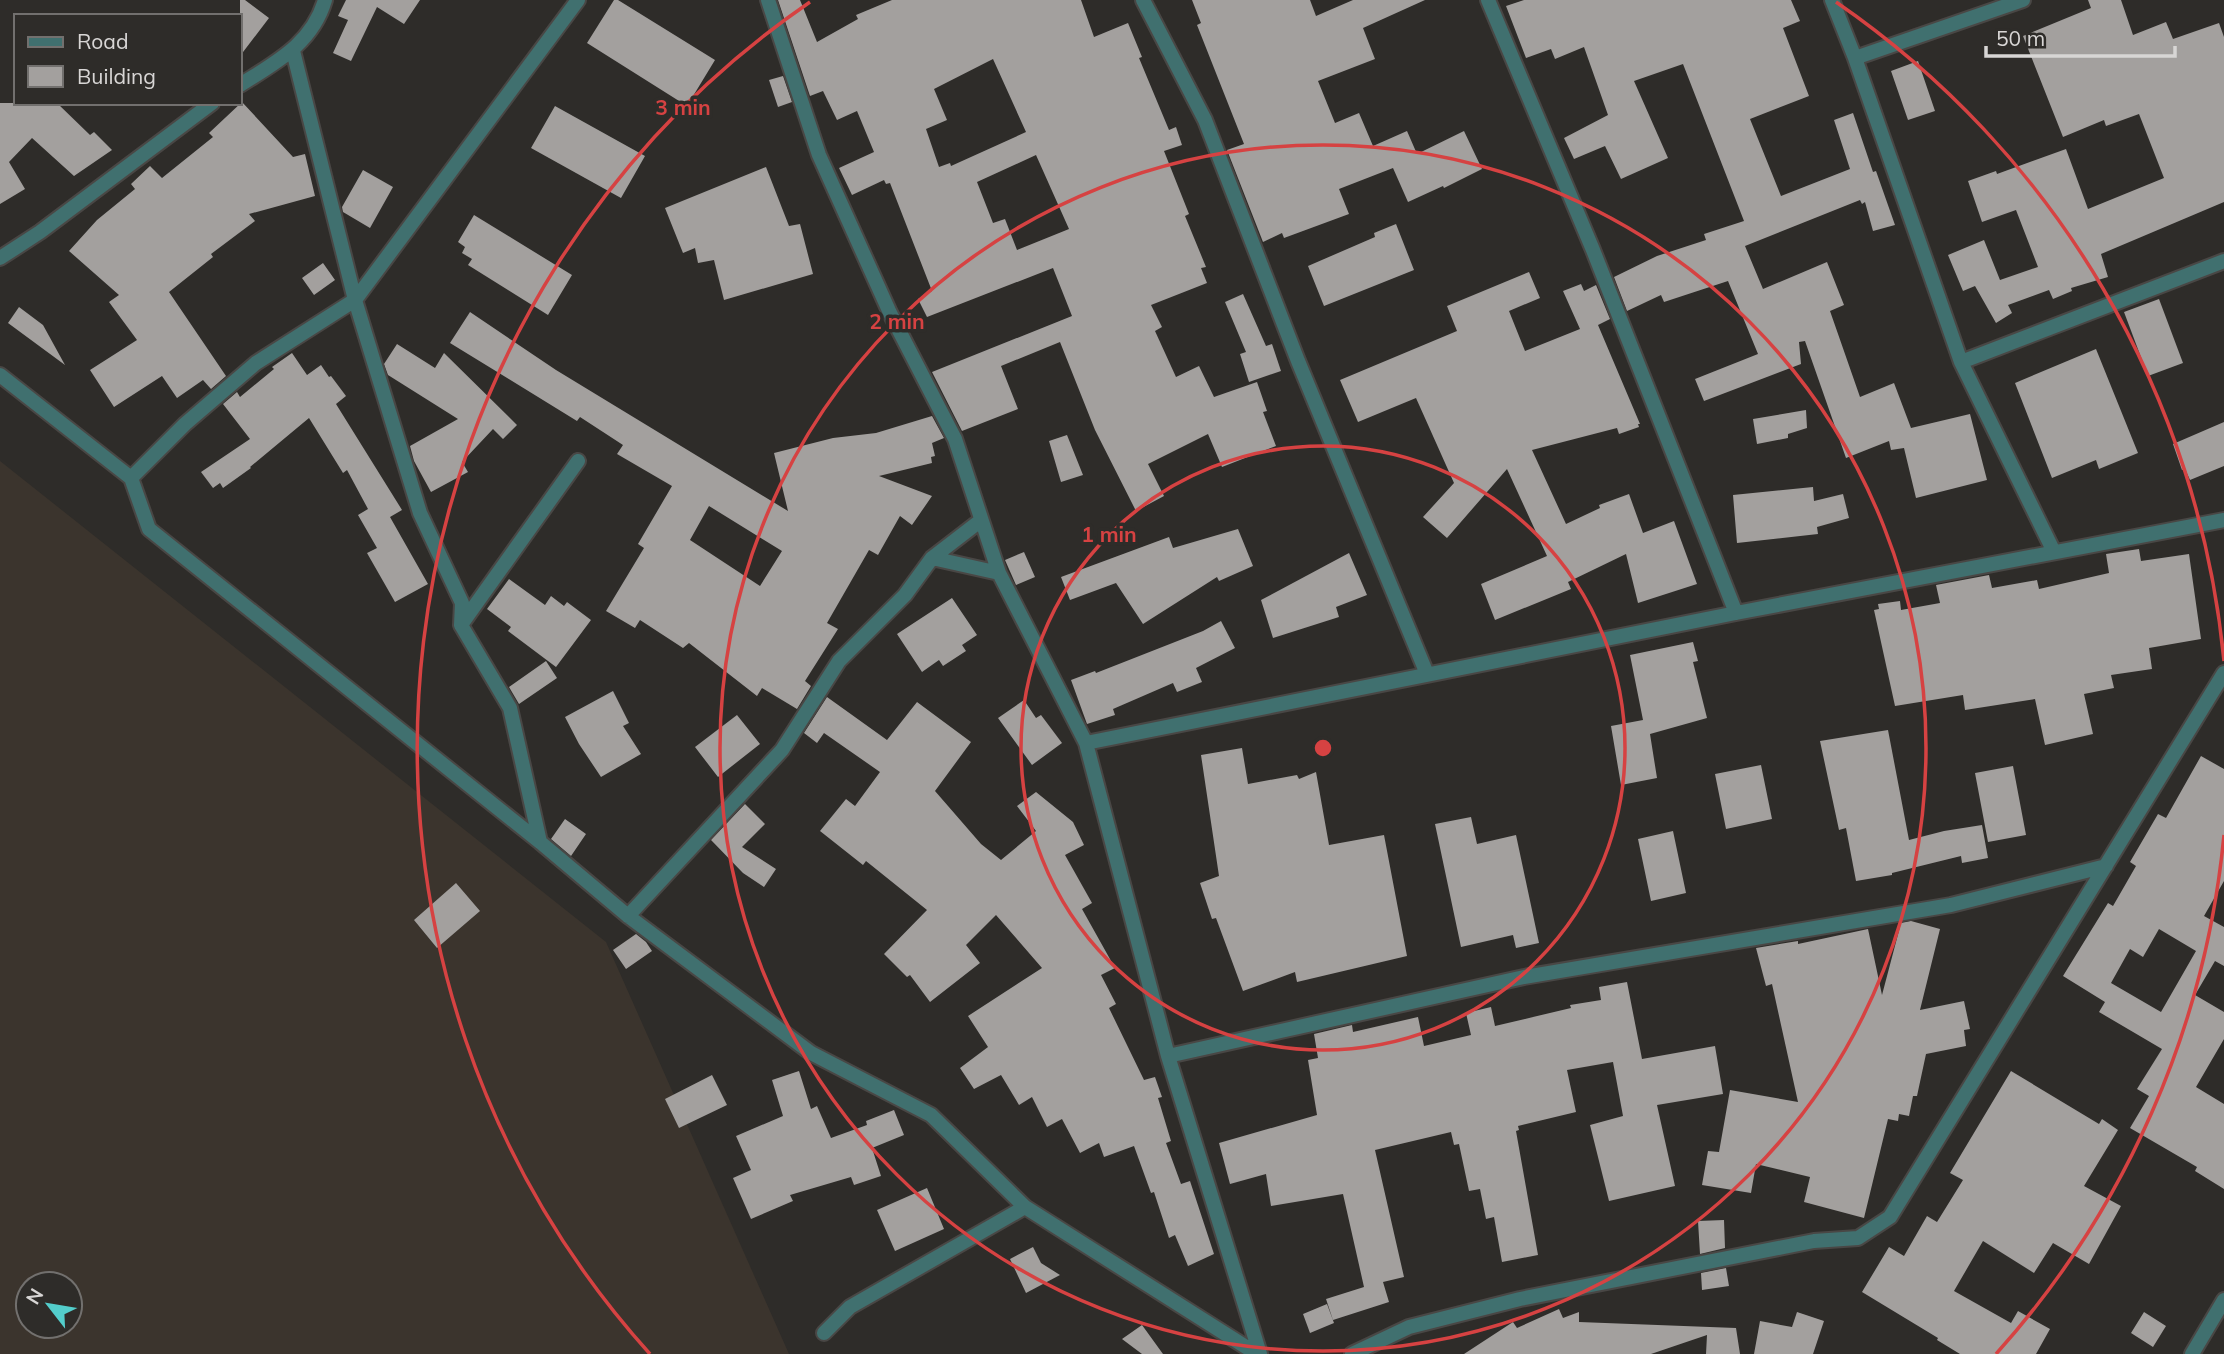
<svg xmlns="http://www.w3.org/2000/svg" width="2224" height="1354" viewBox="0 0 2224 1354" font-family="Mulish,sans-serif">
  <rect width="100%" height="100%" fill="#2e2c29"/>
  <path fill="#3b342d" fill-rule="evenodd" d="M 0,461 L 606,942 L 789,1354 L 0,1354 ZM 28,1284 L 70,1284 L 70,1326 L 28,1326 Z"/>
  <path fill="#a3a09e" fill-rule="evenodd" d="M 240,0 L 245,0 L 269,18 L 240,56 Z
    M 346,0 L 420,0 L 404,24 L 377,7 L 351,61 L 333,53 L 348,20 L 338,16 Z
    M 614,0 L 618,0 L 715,60 L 687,106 L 587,43 Z
    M 778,0 L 800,0 L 817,42 L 858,19 L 856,15 L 892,0 L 1081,0 L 1094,37 L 1128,23 L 1142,57 L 1139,58 L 1169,130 L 1176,127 L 1182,145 L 1164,151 L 1189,214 L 1185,216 L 1206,267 L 1201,268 L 1207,283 L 1151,305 L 1162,327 L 1155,331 L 1176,377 L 1199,366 L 1214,397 L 1257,382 L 1267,411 L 1263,412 L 1276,446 L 1222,467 L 1208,434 L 1148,464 L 1164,496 L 1136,511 L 1095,430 L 1060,342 L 1001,366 L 1018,409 L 962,431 L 932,372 L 1072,316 L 1053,268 L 927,317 L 918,299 L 932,291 L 890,183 L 886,184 L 884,180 L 852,195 L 839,168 L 874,152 L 857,111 L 837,120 L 823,91 L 810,96 ZM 993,59 L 1026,132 L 951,166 L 950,163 L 939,167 L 926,129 L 947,120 L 934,89 ZM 1036,155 L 1069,229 L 1017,250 L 1005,219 L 993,223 L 977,182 Z
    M 1192,0 L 1310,0 L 1316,16 L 1353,0 L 1425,0 L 1363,28 L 1375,59 L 1318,81 L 1335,123 L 1359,113 L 1373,146 L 1407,131 L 1417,154 L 1464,131 L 1482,169 L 1444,188 L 1443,186 L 1408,202 L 1393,168 L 1339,189 L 1349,214 L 1284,238 L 1282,233 L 1263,242 L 1227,150 L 1244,144 L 1197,25 L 1201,23 Z
    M 1524,0 L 1791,0 L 1800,21 L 1783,28 L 1809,96 L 1750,119 L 1781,196 L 1850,169 L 1834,120 L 1853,113 L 1873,172 L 1876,171 L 1895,225 L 1873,231 L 1865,202 L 1862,204 L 1860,200 L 1745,246 L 1763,289 L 1827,262 L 1844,305 L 1830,311 L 1860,397 L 1894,383 L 1911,428 L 1970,414 L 1987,480 L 1916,498 L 1904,448 L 1891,450 L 1889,441 L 1846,458 L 1805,341 L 1799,342 L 1801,364 L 1704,401 L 1695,379 L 1758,354 L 1728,281 L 1664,302 L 1661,295 L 1627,311 L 1614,277 L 1657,256 L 1706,240 L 1704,234 L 1744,221 L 1683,64 L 1634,81 L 1668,158 L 1621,179 L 1605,146 L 1574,159 L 1564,138 L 1608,115 L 1584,47 L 1555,59 L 1551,49 L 1526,58 L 1506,6 Z
    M 2088,0 L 2121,0 L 2133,35 L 2166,22 L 2173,39 L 2219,23 L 2224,37 L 2224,202 L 2101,254 L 2108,277 L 2071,288 L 2072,291 L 2053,299 L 2049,290 L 2008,305 L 2012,313 L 1996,323 L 1975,286 L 1963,291 L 1948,255 L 1984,240 L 2000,280 L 2038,267 L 2016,210 L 1982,222 L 1968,181 L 1996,171 L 1997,174 L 2066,149 L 2088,209 L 2164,178 L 2139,114 L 2106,126 L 2104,120 L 2063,137 L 2023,36 L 2091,8 Z
    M 1918,61 L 1935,111 L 1908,120 L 1891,71 Z
    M 783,76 L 792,102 L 778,107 L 769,80 Z
    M 242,102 L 293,157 L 305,154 L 315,196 L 249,214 L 255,221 L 211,254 L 213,257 L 169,292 L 226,376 L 211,389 L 203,380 L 177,398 L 162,376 L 114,407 L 90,370 L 137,340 L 109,302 L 119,295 L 69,251 L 97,220 L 135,189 L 131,184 L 150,166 L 162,178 L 213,137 L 209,133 Z
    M 0,103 L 57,103 L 90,135 L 94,132 L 112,150 L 74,176 L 32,138 L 9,162 L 25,189 L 0,204 Z
    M 555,106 L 645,156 L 621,198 L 531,148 Z
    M 766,167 L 789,226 L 800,224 L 813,274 L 724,300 L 714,260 L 698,263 L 695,248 L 683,253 L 665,208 Z
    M 363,170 L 393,187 L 370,228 L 343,212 L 342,207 Z
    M 474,215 L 572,275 L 548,315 L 468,265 L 472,259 L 462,253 L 465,247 L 458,242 Z
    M 1396,224 L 1414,270 L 1324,306 L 1308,266 L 1375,237 L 1374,233 Z
    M 323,263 L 335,280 L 314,295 L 302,278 Z
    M 1529,272 L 1540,298 L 1509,311 L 1525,351 L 1580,329 L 1563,291 L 1581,284 L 1584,291 L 1596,285 L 1610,319 L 1598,325 L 1640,424 L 1638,424 L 1639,427 L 1619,434 L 1617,428 L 1532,450 L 1566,524 L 1600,508 L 1599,505 L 1629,494 L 1643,533 L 1674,521 L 1697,584 L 1638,603 L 1626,554 L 1568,582 L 1571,589 L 1495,620 L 1481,584 L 1547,556 L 1507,469 L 1447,538 L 1423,517 L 1454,483 L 1416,398 L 1358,422 L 1340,380 L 1457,331 L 1447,306 Z
    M 1243,294 L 1266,346 L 1272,344 L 1281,371 L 1249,382 L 1240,354 L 1246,352 L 1225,302 Z
    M 2159,299 L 2183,363 L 2148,376 L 2124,312 Z
    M 19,307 L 43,325 L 65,365 L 8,323 Z
    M 470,312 L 556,370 L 788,511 L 774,453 L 833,438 L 876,433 L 932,416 L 944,438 L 932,443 L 935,456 L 931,457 L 932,463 L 879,476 L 932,496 L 912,525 L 900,516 L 878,555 L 869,550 L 827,623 L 838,629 L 805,681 L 811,686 L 797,709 L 762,688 L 757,696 L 689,643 L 683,648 L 640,620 L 635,628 L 606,611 L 644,548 L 638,544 L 672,486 L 617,454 L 623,445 L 580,417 L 577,421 L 450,343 ZM 709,506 L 782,551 L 760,586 L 690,540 Z
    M 397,344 L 435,368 L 444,353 L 517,425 L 503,439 L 493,429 L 462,462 L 468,472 L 431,492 L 414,461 L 410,446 L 458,419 L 388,375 L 384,364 Z
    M 2096,349 L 2138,453 L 2099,469 L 2096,460 L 2052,478 L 2015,383 Z
    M 292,353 L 307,375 L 321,365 L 329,377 L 331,376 L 346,396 L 336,404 L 402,510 L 390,517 L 428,584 L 395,602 L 367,553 L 377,548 L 358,515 L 368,509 L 347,470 L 343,473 L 309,418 L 250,467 L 251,468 L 223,488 L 220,483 L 213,488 L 201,472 L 250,439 L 223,404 L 237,392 L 240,397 L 274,369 L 272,367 Z
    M 1806,410 L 1807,428 L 1788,434 L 1788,438 L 1757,444 L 1753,419 Z
    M 2224,422 L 2224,466 L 2190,480 L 2185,469 L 2182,470 L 2173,444 Z
    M 1067,435 L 1083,475 L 1061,482 L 1049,441 Z
    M 1813,487 L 1814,501 L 1843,494 L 1849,518 L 1817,527 L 1818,534 L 1737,543 L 1733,495 Z
    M 1238,529 L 1253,566 L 1219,581 L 1217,577 L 1143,624 L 1116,583 L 1070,600 L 1061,577 L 1169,537 L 1173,548 Z
    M 2139,549 L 2141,561 L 2189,554 L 2201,639 L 2149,648 L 2152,669 L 2111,675 L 2114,688 L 2084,694 L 2093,734 L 2045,745 L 2035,699 L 1965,710 L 1963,695 L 1895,706 L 1874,610 L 1879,609 L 1878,604 L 1900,601 L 1901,610 L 1940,603 L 1936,585 L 1989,575 L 1992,588 L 2037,580 L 2039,589 L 2109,573 L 2106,554 Z
    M 1024,552 L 1035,577 L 1016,585 L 1005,560 Z
    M 1349,553 L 1367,595 L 1336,607 L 1339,617 L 1273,638 L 1261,600 Z
    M 509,579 L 545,605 L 551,596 L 564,606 L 567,602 L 591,620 L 556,667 L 508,631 L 511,627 L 487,609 Z
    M 952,598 L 977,635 L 962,645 L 966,651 L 943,666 L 939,660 L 922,672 L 897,634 Z
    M 1221,621 L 1235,648 L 1196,668 L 1202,682 L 1177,692 L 1173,683 L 1113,709 L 1115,715 L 1087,724 L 1071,680 L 1095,671 L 1096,673 L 1203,631 Z
    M 1693,642 L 1698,661 L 1693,662 L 1707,718 L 1650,734 L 1657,778 L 1621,785 L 1611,726 L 1643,720 L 1630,655 Z
    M 546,661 L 557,678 L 519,704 L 509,687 Z
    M 613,691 L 629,723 L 623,726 L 641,754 L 601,777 L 579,744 L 565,717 Z
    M 827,697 L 887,740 L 917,702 L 971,742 L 935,791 L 981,844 L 1001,860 L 1036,831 L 1017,806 L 1036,792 L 1073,822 L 1084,845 L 1065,855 L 1092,903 L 1082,909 L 1115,968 L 1101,975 L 1116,1004 L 1109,1008 L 1144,1080 L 1155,1077 L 1162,1097 L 1158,1098 L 1171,1141 L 1166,1143 L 1181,1184 L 1190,1181 L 1214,1254 L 1188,1266 L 1175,1235 L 1169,1238 L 1154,1192 L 1151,1193 L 1134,1146 L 1104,1157 L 1099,1143 L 1080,1153 L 1062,1119 L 1047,1127 L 1032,1097 L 1019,1105 L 1001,1075 L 974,1089 L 960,1068 L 988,1047 L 968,1016 L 1042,968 L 996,915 L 966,945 L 980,963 L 930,1002 L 910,975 L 907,977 L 884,954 L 927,910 L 866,861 L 863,865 L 820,831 L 846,799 L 855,806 L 880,772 L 824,733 L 817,743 L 804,733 Z
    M 1024,700 L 1036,718 L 1041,715 L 1062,743 L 1032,765 L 998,718 Z
    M 737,715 L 760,744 L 718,777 L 695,747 Z
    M 1888,730 L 1909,840 L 1944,831 L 1982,825 L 1988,858 L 1962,863 L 1961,856 L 1892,873 L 1892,875 L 1856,881 L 1846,828 L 1839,830 L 1820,741 Z
    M 1242,748 L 1248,784 L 1297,775 L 1299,779 L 1316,772 L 1329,845 L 1384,835 L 1407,956 L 1297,982 L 1295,972 L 1243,991 L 1216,918 L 1212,919 L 1200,883 L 1219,876 L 1201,755 Z
    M 2201,756 L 2224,769 L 2224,881 L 2204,916 L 2224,927 L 2224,966 L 2215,961 L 2195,995 L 2224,1012 L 2224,1039 L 2196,1087 L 2224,1104 L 2224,1189 L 2195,1171 L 2197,1167 L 2130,1128 L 2149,1096 L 2137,1089 L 2162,1049 L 2099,1012 L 2105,1002 L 2063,976 L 2108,903 L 2113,906 L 2136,866 L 2130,862 L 2158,814 L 2166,818 ZM 2159,929 L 2196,951 L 2161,1012 L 2111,983 L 2130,949 L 2143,957 Z
    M 1761,765 L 1772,819 L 1726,829 L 1715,774 Z
    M 2013,766 L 2026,835 L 1988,842 L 1975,773 Z
    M 745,804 L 765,824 L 742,847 L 776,869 L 764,887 L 743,873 L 711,840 Z
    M 1471,817 L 1477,844 L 1516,835 L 1539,943 L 1516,948 L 1513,935 L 1461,947 L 1435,824 Z
    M 565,819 L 586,834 L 571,856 L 551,839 Z
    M 1673,831 L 1686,893 L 1651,901 L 1638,839 Z
    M 456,883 L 480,911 L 437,948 L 414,920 Z
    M 1911,921 L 1940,929 L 1920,1010 L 1964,1001 L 1970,1029 L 1964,1030 L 1966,1046 L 1926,1054 L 1917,1096 L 1913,1096 L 1909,1116 L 1899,1114 L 1898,1121 L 1888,1119 L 1864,1218 L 1804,1202 L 1810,1177 L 1756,1164 L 1751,1193 L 1702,1185 L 1708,1151 L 1719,1152 L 1730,1090 L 1798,1102 L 1772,984 L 1766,986 L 1756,948 L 1798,941 L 1798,944 L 1868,929 L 1882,995 L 1901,923 Z
    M 636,934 L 646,942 L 652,951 L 626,969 L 613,950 Z
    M 1627,982 L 1642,1059 L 1715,1046 L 1723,1094 L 1657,1105 L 1675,1186 L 1609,1201 L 1590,1125 L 1623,1116 L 1613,1062 L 1567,1070 L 1576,1112 L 1518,1126 L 1519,1130 L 1516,1131 L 1538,1255 L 1502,1262 L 1494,1217 L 1486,1219 L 1480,1189 L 1469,1191 L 1459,1144 L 1454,1145 L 1451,1132 L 1375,1150 L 1404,1277 L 1383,1282 L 1389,1302 L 1333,1320 L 1326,1299 L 1364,1287 L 1343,1194 L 1271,1206 L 1266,1174 L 1230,1184 L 1219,1143 L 1317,1115 L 1308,1060 L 1318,1058 L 1314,1034 L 1352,1025 L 1353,1032 L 1418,1017 L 1424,1046 L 1471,1035 L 1466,1013 L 1491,1007 L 1495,1026 L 1571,1008 L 1570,1005 L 1601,1000 L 1599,987 Z
    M 799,1071 L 811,1109 L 817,1106 L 831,1138 L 867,1125 L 866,1121 L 894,1110 L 904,1135 L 872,1148 L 881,1176 L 854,1185 L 851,1177 L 790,1195 L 793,1201 L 751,1219 L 733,1178 L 751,1170 L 736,1136 L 783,1116 L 772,1080 Z
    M 2011,1071 L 2099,1124 L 2102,1119 L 2118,1130 L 2084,1186 L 2121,1206 L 2089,1264 L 2053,1243 L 2034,1273 L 1983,1241 L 1954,1291 L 2011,1323 L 2018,1311 L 2050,1329 L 2036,1354 L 1960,1354 L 1937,1340 L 1938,1338 L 1862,1292 L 1889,1247 L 1904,1256 L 1927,1216 L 1937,1222 L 1963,1180 L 1950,1173 Z
    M 712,1075 L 727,1105 L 679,1128 L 665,1099 Z
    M 927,1188 L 944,1229 L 895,1251 L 877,1210 Z
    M 1724,1220 L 1725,1248 L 1700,1254 L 1698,1221 Z
    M 1033,1247 L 1041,1263 L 1060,1275 L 1026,1293 L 1010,1259 Z
    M 1726,1268 L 1729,1286 L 1702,1290 L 1701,1273 Z
    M 1327,1304 L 1334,1323 L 1310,1333 L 1303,1314 Z
    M 1559,1309 L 1563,1318 L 1579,1312 L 1579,1322 L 1736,1328 L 1740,1354 L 1706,1354 L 1707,1335 L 1651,1354 L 1464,1354 L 1513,1322 L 1517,1328 Z
    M 1797,1312 L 1824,1321 L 1813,1354 L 1754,1354 L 1760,1321 L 1792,1327 Z
    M 2144,1312 L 2166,1326 L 2153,1347 L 2131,1333 Z
    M 1142,1325 L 1163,1354 L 1142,1354 L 1122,1339 Z"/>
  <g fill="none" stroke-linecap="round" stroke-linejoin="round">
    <defs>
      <path id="street" d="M 768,0 L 819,155 L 890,313 L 955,439 L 999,573 L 1086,743 L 1168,1056 L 1260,1354
        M 1143,0 L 1205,120 L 1298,361 L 1427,674
        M 1488,0 L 1593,250 L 1736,613
        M 1832,0 L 1855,58 L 1961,362 L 2054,552
        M 293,51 L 355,300 L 420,513 L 462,603 L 461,625 L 510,708 L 540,842
        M 1855,58 L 2023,0
        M 240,85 C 276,62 312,44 325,0
        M 0,258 L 40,232 L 212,103
        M 1961,362 L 2224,261
        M 0,375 L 131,478 L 149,529 L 540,842 L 628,916 L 811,1053 L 931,1115 L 1025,1207 L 1257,1354
        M 131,478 L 185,424 L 256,363 L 355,300 L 578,0
        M 932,558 L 999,573
        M 461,625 L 578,461
        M 1086,743 L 1736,613 L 2224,520
        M 628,916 L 782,750 L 839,661 L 905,595 L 932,558 L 980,521
        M 1168,1056 L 1524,977 L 1951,905 L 2106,866
        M 824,1333 L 850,1307 L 1025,1207
        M 1352,1354 L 1409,1327 L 1520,1299 L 1814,1241 L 1858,1238 L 1890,1217 L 2224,673
        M 2192,1354 L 2224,1300"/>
    </defs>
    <use href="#street" stroke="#494745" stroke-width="18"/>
    <use href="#street" stroke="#40706f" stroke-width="14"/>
  </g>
  <g fill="none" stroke="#d64242" stroke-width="3.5">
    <circle cx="1323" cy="748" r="302"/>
    <circle cx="1323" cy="748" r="603"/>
    <path d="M2224 835A905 905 0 0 1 1996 1354M650 1354A905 905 0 0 1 810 2M1836 2A905 905 0 0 1 2224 661"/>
  </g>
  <circle cx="1323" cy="748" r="10" fill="#d64242" stroke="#2e2c29" stroke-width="3.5"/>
  <g font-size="21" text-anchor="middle" font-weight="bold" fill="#d64242" stroke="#2e2c29" stroke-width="7" stroke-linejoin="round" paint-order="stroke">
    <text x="683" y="115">3 min</text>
    <text x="897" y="329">2 min</text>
    <text x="1109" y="542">1 min</text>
  </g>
  <rect x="14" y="14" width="228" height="91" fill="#2e2c29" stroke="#72706e" stroke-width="2"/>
  <rect x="28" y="37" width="35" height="10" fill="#40706f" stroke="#72706e" stroke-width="2"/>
  <text x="77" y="49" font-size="21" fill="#d8d6d5">Road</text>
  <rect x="28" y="66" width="35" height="21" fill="#a3a09e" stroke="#72706e" stroke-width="2"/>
  <text x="77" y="84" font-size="21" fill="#d8d6d5">Building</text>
  <g transform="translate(49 1305) rotate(301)"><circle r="33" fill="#2e2c29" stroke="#72706e" stroke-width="2"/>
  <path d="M0-5L12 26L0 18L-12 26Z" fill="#53cdcb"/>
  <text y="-10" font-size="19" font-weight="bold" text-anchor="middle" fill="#d8d6d5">N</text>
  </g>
  <path d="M1986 46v10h189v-10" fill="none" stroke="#d8d6d5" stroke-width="3.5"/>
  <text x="1996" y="46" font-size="21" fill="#d8d6d5" stroke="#2e2c29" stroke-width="5" paint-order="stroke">50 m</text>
</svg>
